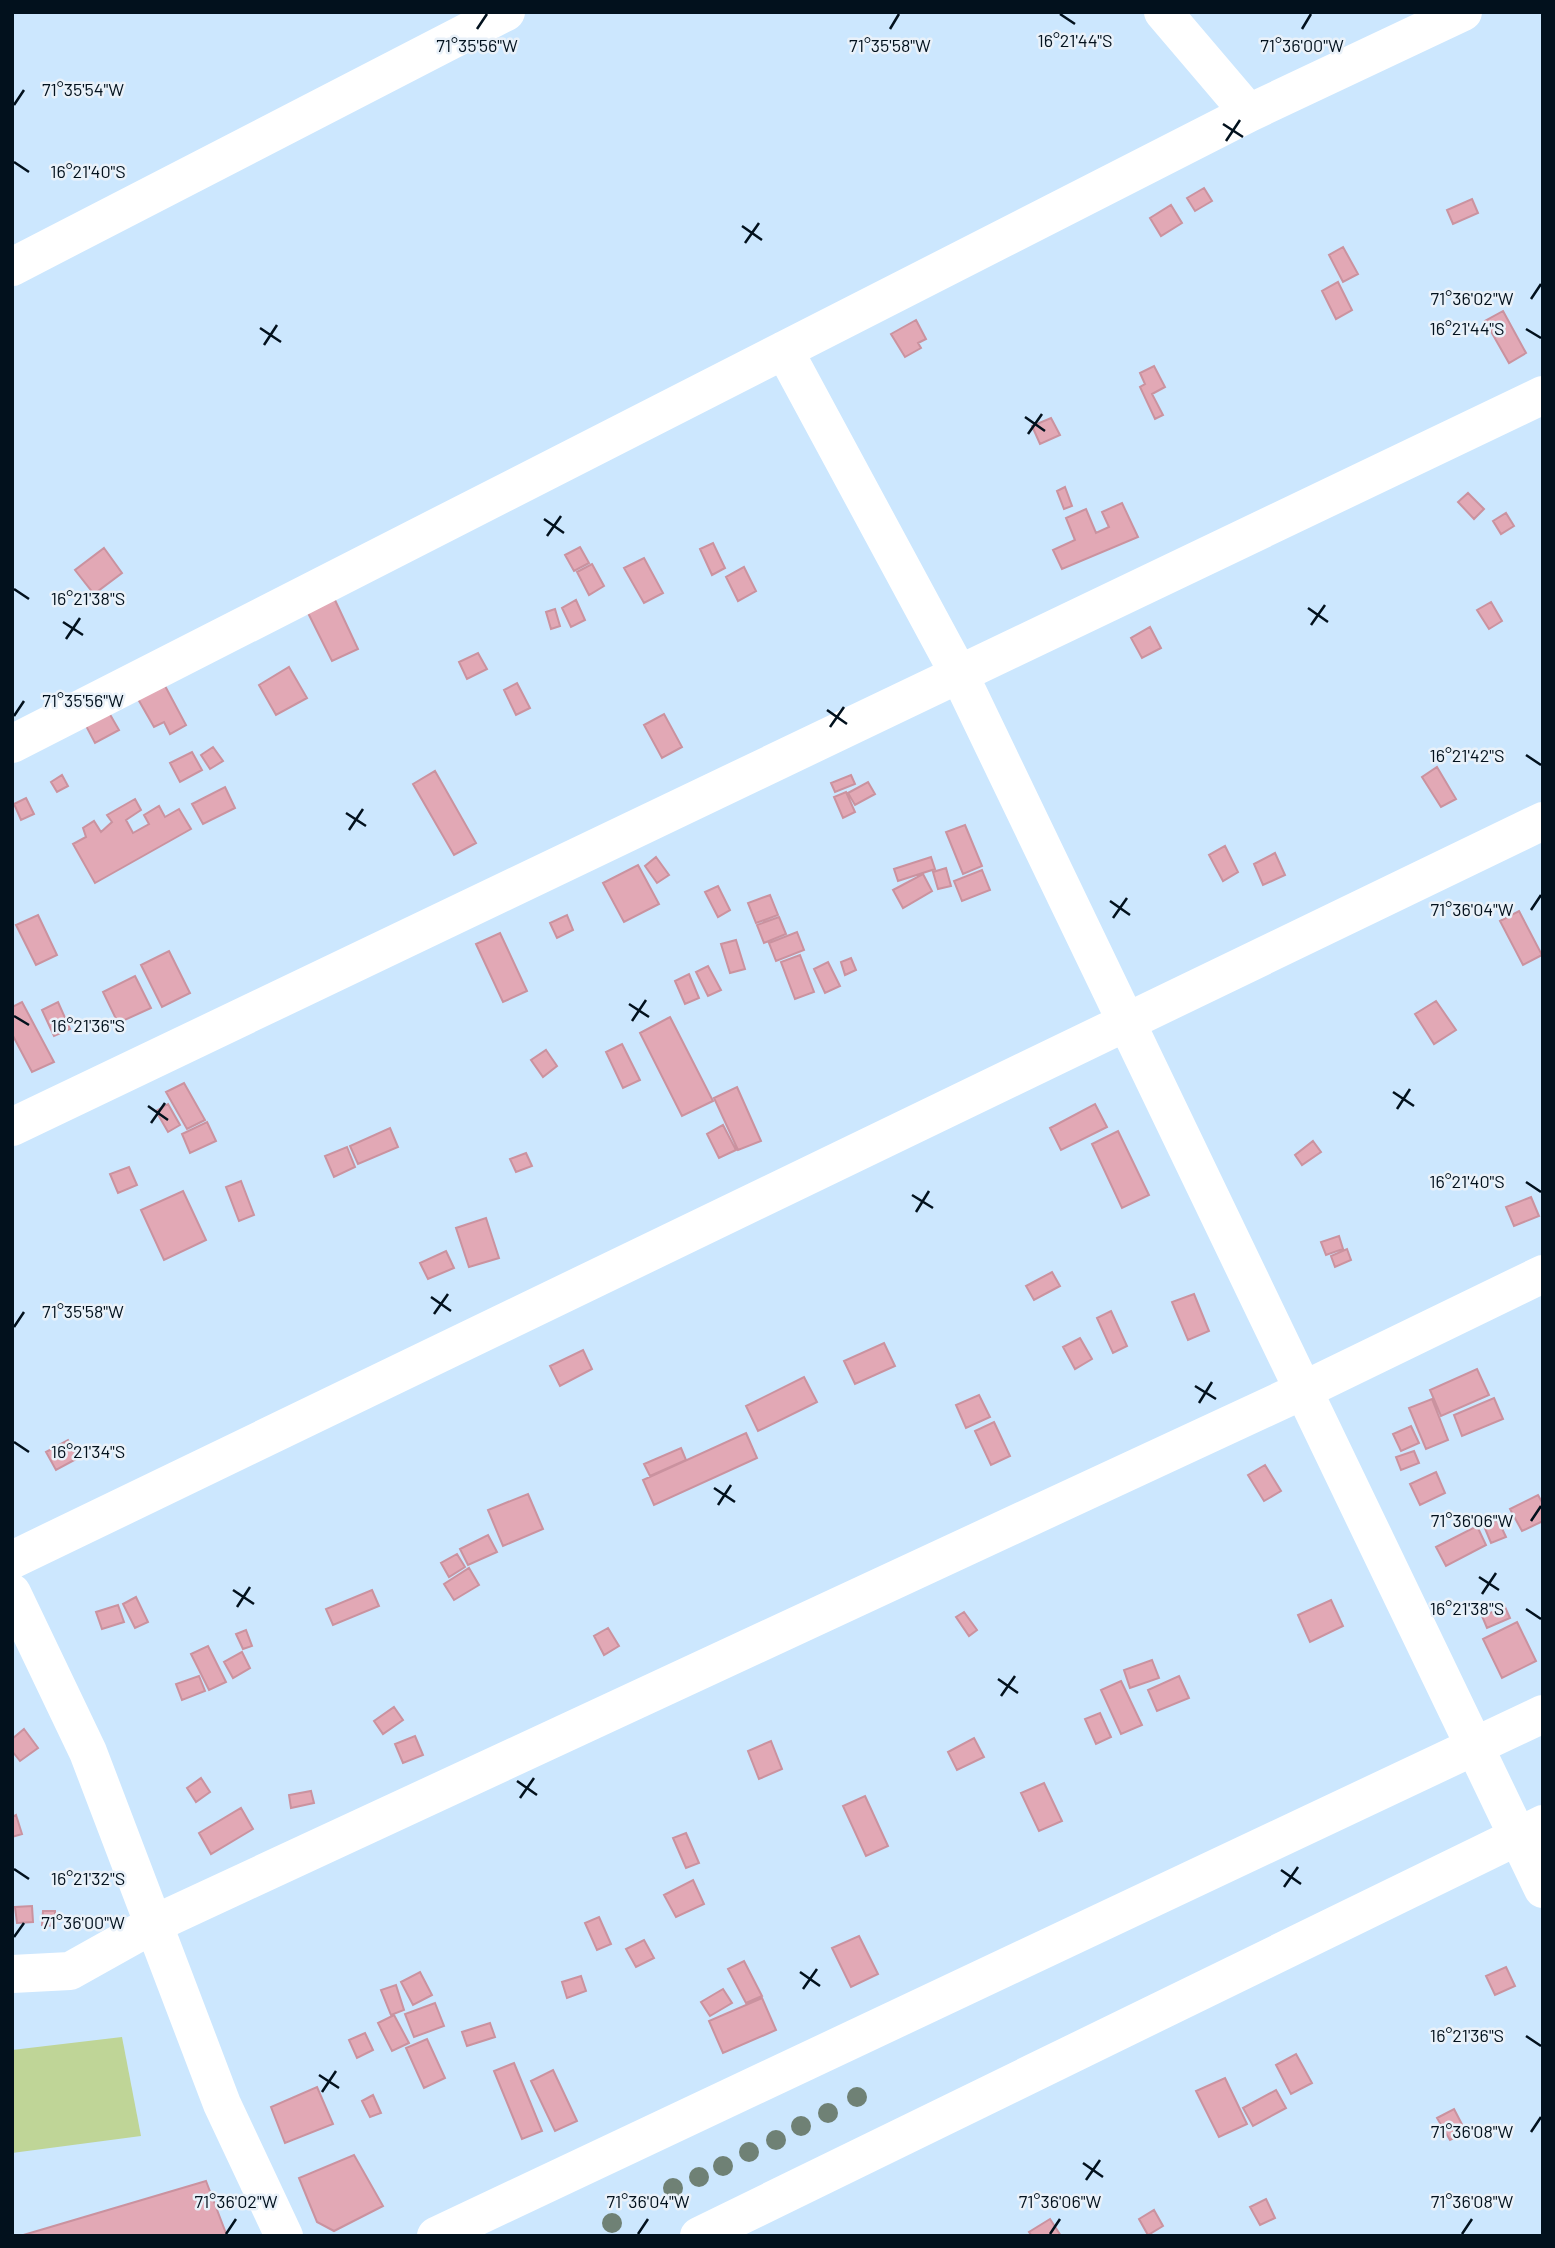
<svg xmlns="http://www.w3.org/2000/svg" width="1555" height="2248" viewBox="0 0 1555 2248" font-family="Barlow,sans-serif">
  <rect width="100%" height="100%" fill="#cce7fe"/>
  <path fill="#bfd597" d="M 122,2037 L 141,2136 L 12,2153 L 12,2050 Z"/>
  <path fill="#e2a8b5" stroke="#ca929f" stroke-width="2" d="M 1204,188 L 1212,201 L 1195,211 L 1187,198 Z
    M 1472,199 L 1478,213 L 1453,224 L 1447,210 Z
    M 1171,205 L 1182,223 L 1161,236 L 1150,218 Z
    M 1343,247 L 1358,274 L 1343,282 L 1329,255 Z
    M 1338,282 L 1352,310 L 1336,319 L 1322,291 Z
    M 1503,311 L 1526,353 L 1509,363 L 1485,321 Z
    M 916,320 L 926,339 L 918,343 L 921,348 L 905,357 L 891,334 Z
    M 1154,366 L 1165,387 L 1152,394 L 1163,415 L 1155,419 L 1140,387 L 1145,384 L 1140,373 Z
    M 1051,418 L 1060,435 L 1040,444 L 1032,426 Z
    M 1065,487 L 1072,506 L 1064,509 L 1057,491 Z
    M 1468,493 L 1484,509 L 1474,519 L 1458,502 Z
    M 1122,503 L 1138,537 L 1062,569 L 1053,550 L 1075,540 L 1066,518 L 1086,509 L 1096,533 L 1109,527 L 1102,512 Z
    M 1506,513 L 1514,526 L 1501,534 L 1493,521 Z
    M 713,543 L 725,568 L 712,575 L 700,549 Z
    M 580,547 L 589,563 L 574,571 L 565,555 Z
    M 104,548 L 122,573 L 94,594 L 75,570 Z
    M 644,558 L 663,593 L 644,603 L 624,568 Z
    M 592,564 L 604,586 L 589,595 L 577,572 Z
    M 744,567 L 756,591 L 738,601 L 726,577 Z
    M 334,598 L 358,649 L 332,661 L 307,611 Z
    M 576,600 L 585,620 L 571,627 L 562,608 Z
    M 1491,602 L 1502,621 L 1489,629 L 1477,610 Z
    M 555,609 L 560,626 L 551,629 L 546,612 Z
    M 1150,627 L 1161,648 L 1142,658 L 1131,638 Z
    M 478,653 L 487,669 L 467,679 L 459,662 Z
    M 289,667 L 307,698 L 276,715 L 259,685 Z
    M 517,683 L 530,708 L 516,715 L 504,690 Z
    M 164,684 L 186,725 L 170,734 L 164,722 L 154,727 L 138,699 Z
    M 108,711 L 119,730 L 95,743 L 85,724 Z
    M 664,714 L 682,747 L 662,758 L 644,725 Z
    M 213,747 L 223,761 L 210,769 L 201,755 Z
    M 192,752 L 202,770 L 180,782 L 170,763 Z
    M 1437,767 L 1456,799 L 1441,807 L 1422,777 Z
    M 435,771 L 476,843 L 454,855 L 413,784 Z
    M 62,775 L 68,786 L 57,792 L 51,782 Z
    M 851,775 L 855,784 L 835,792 L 831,783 Z
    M 868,782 L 875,794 L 855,805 L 848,793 Z
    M 225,787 L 235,808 L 203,824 L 192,804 Z
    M 846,792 L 855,812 L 843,818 L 834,797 Z
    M 26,798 L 34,814 L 21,820 L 14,804 Z
    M 135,799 L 141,810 L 126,820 L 133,833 L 149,824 L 144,815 L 159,806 L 165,817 L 179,809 L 191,829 L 95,883 L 73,844 L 86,837 L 83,828 L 94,821 L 101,832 L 112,822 L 107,815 Z
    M 965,825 L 982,866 L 963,874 L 946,832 Z
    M 1225,846 L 1238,872 L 1223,881 L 1209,855 Z
    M 1275,853 L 1285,875 L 1263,885 L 1254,864 Z
    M 656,857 L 669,875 L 657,883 L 645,866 Z
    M 931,857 L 935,869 L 898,881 L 894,869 Z
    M 638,865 L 659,904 L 624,922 L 603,883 Z
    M 946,868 L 951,886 L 938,889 L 933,872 Z
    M 982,870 L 990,890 L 962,901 L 954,881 Z
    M 923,874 L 932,891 L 903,908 L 893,890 Z
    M 718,886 L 730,910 L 718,917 L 705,892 Z
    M 770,895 L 778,915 L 756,923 L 748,903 Z
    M 1519,911 L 1542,955 L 1523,965 L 1500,921 Z
    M 38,915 L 57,955 L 36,965 L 16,925 Z
    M 567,915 L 573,930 L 557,938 L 550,923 Z
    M 779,917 L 786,934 L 764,943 L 757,925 Z
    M 797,932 L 804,950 L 776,961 L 769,943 Z
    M 500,933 L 527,991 L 503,1002 L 476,944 Z
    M 736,940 L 745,969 L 730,973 L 721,944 Z
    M 169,951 L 190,993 L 162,1007 L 141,965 Z
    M 800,955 L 814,992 L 795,999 L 781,962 Z
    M 851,958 L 856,970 L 845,975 L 841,962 Z
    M 828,962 L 840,986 L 825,993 L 814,969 Z
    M 708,966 L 721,990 L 708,996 L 696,972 Z
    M 689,974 L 699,998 L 685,1004 L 675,981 Z
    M 135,976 L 151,1008 L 118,1023 L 103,992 Z
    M 1436,1001 L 1456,1030 L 1434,1044 L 1415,1014 Z
    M 22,1002 L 54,1062 L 32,1072 L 12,1034 L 12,1007 Z
    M 58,1002 L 70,1029 L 54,1036 L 42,1010 Z
    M 670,1017 L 713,1101 L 682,1116 L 640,1033 Z
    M 622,1044 L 640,1080 L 623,1088 L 606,1052 Z
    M 546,1050 L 557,1066 L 543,1077 L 531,1060 Z
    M 184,1083 L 205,1120 L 187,1129 L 166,1092 Z
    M 737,1087 L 761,1141 L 738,1150 L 714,1098 Z
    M 168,1104 L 180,1125 L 168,1132 L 156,1111 Z
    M 1095,1104 L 1107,1127 L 1061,1150 L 1050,1128 Z
    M 207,1122 L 216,1141 L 190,1153 L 182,1134 Z
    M 723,1125 L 736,1150 L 719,1158 L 707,1134 Z
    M 390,1128 L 398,1147 L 358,1164 L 350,1146 Z
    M 1118,1131 L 1149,1195 L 1122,1208 L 1092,1144 Z
    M 1313,1141 L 1321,1152 L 1302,1165 L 1295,1155 Z
    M 347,1147 L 355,1167 L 334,1177 L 325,1156 Z
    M 526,1153 L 532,1166 L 516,1172 L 510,1159 Z
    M 129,1167 L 137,1185 L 118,1193 L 110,1174 Z
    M 241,1181 L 254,1215 L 239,1221 L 226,1187 Z
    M 183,1191 L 206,1240 L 164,1260 L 141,1210 Z
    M 1531,1197 L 1539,1216 L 1514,1226 L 1506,1207 Z
    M 486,1218 L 499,1258 L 469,1267 L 456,1228 Z
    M 1339,1236 L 1343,1249 L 1326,1255 L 1321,1242 Z
    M 1347,1249 L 1351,1260 L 1335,1267 L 1331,1256 Z
    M 446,1251 L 454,1268 L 428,1279 L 420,1263 Z
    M 1052,1272 L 1060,1286 L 1034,1300 L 1026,1286 Z
    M 1194,1294 L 1209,1331 L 1188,1340 L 1172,1302 Z
    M 1111,1311 L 1127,1346 L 1113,1353 L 1097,1318 Z
    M 1080,1338 L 1092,1359 L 1075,1369 L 1063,1347 Z
    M 884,1343 L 895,1366 L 855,1384 L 844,1361 Z
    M 583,1350 L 592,1369 L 560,1386 L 550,1366 Z
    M 1477,1369 L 1489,1395 L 1441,1416 L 1430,1390 Z
    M 804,1377 L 817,1402 L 758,1431 L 746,1406 Z
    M 979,1395 L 990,1417 L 966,1428 L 956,1405 Z
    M 1494,1398 L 1503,1419 L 1462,1436 L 1454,1415 Z
    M 1432,1399 L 1448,1440 L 1426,1449 L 1409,1408 Z
    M 994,1422 L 1010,1456 L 991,1465 L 975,1431 Z
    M 1411,1426 L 1419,1443 L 1401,1451 L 1393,1434 Z
    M 746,1433 L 757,1458 L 654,1505 L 643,1480 Z
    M 68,1440 L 78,1458 L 56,1470 L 46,1452 Z
    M 681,1448 L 686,1460 L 650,1476 L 644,1464 Z
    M 1414,1451 L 1419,1463 L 1401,1470 L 1396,1457 Z
    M 1265,1465 L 1281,1491 L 1264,1501 L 1248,1475 Z
    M 1436,1472 L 1445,1493 L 1420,1505 L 1410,1484 Z
    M 528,1494 L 543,1529 L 503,1546 L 488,1510 Z
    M 1538,1495 L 1543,1504 L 1543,1521 L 1522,1531 L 1510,1509 Z
    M 1498,1520 L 1506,1537 L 1491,1543 L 1484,1526 Z
    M 1477,1526 L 1486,1545 L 1446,1566 L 1436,1547 Z
    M 488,1535 L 497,1552 L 468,1565 L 460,1549 Z
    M 457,1554 L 465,1567 L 449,1577 L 441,1563 Z
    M 469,1568 L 479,1585 L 454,1600 L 444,1584 Z
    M 372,1590 L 379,1606 L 333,1625 L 326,1609 Z
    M 136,1597 L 148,1622 L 135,1628 L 123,1604 Z
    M 1331,1600 L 1343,1626 L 1310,1642 L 1298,1615 Z
    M 118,1605 L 124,1622 L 102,1629 L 96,1612 Z
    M 1505,1607 L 1510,1618 L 1487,1628 L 1482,1616 Z
    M 964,1612 L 977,1630 L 969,1636 L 956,1617 Z
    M 1517,1622 L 1536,1661 L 1502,1678 L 1483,1639 Z
    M 608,1628 L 619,1646 L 604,1655 L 594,1636 Z
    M 246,1630 L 252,1646 L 243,1649 L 236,1634 Z
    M 208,1646 L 226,1682 L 209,1690 L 191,1654 Z
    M 242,1652 L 250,1668 L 233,1678 L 224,1662 Z
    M 1152,1660 L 1159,1678 L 1130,1688 L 1124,1670 Z
    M 199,1676 L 205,1691 L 182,1700 L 176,1684 Z
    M 1179,1676 L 1189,1698 L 1157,1711 L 1148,1690 Z
    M 1121,1681 L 1142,1725 L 1121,1734 L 1101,1690 Z
    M 394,1707 L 403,1720 L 383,1734 L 374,1721 Z
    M 1100,1713 L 1111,1737 L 1096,1744 L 1085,1719 Z
    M 24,1729 L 38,1748 L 20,1761 L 12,1751 L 12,1739 Z
    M 415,1736 L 423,1755 L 403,1763 L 395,1744 Z
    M 974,1738 L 984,1757 L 957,1770 L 948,1752 Z
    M 771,1741 L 782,1769 L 759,1779 L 748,1751 Z
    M 201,1778 L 210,1792 L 196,1802 L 187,1788 Z
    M 1044,1783 L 1062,1821 L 1039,1831 L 1021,1793 Z
    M 311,1791 L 314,1803 L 291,1808 L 289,1795 Z
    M 865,1796 L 888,1846 L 866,1856 L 843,1806 Z
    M 241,1808 L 253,1829 L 211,1854 L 199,1833 Z
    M 16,1815 L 22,1834 L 12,1837 L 12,1817 Z
    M 686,1833 L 699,1863 L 686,1868 L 673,1838 Z
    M 693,1880 L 704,1904 L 676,1917 L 664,1895 Z
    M 32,1906 L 33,1922 L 17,1923 L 15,1907 Z
    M 43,1911 L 55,1911 L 55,1926 L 42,1925 Z
    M 599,1917 L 611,1944 L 597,1950 L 585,1923 Z
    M 859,1936 L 878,1974 L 851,1987 L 832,1948 Z
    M 644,1940 L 654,1958 L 636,1967 L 626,1949 Z
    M 744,1961 L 762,1996 L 746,2003 L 728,1969 Z
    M 1506,1967 L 1515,1986 L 1495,1995 L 1486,1976 Z
    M 420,1972 L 432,1995 L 413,2005 L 401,1982 Z
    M 581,1976 L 586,1991 L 567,1998 L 562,1982 Z
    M 396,1985 L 404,2010 L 391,2015 L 381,1990 Z
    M 723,1989 L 732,2003 L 710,2016 L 701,2002 Z
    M 762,1998 L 776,2030 L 723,2053 L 709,2021 Z
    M 435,2003 L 444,2026 L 414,2037 L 405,2014 Z
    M 394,2015 L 409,2043 L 392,2051 L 378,2023 Z
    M 490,2023 L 495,2037 L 467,2046 L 462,2032 Z
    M 365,2033 L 373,2050 L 357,2058 L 349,2040 Z
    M 427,2039 L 445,2078 L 424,2088 L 406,2048 Z
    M 1296,2054 L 1312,2083 L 1291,2094 L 1276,2065 Z
    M 514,2063 L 542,2131 L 522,2139 L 494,2071 Z
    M 553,2070 L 577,2121 L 555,2131 L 531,2081 Z
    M 1225,2078 L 1247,2124 L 1219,2137 L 1196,2091 Z
    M 317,2087 L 333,2124 L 285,2143 L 271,2107 Z
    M 1276,2090 L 1286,2108 L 1253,2126 L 1243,2108 Z
    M 373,2095 L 381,2113 L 370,2117 L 362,2101 Z
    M 1454,2109 L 1466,2132 L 1450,2140 L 1437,2118 Z
    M 354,2155 L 383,2206 L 334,2231 L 317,2222 L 299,2178 Z
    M 206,2181 L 227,2236 L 20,2236 Z
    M 1266,2199 L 1275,2218 L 1260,2225 L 1250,2207 Z
    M 1154,2210 L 1163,2226 L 1148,2235 L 1139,2219 Z
    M 1050,2219 L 1061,2236 L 1032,2236 L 1029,2232 Z"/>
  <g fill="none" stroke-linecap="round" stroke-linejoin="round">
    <path stroke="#fff" stroke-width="38" d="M 1163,12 L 1249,113
      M 12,267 L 506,12
      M 784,350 L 960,676 L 1543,1889
      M 12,744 L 1249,113 L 1463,12
      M 12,1127 L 1543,395
      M 12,1560 L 1543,821
      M 12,1593 L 88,1752 L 222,2104 L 284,2236
      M 12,1974 L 70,1971 L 154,1924 L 1304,1390 L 1543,1274"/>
    <path stroke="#fff" stroke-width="38" d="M 436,2236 L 1543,1714
      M 699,2236 L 1543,1824"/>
  </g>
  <g fill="#6f8175">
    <circle cx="857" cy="2097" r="10"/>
    <circle cx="828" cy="2113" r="10"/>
    <circle cx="801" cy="2126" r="10"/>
    <circle cx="776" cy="2140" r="10"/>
    <circle cx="749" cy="2152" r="10"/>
    <circle cx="723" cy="2166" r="10"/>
    <circle cx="699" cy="2177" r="10"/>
    <circle cx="673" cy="2188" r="10"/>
    <circle cx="612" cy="2223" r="10"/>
  </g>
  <path fill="none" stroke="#02111d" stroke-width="2.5" d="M 1060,14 L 1075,24M 477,29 L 487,14M 890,29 L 899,14M 1302,29 L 1311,14M 14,105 L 24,90M 1223,124 L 1243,137M 1226,141 L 1240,120M 14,162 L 29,172M 742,226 L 762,240M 745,243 L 759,223M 1531,299 L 1541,284M 260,328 L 281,342M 1526,329 L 1541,338M 264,345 L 277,325M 1025,417 L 1045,431M 1028,434 L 1042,414M 544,519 L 564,533M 547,536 L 561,516M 14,589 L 29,599M 1308,608 L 1328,622M 63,622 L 83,635M 1311,625 L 1325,605M 66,639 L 80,618M 827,710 L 847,724M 14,716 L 24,701M 830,727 L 844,707M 1526,755 L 1541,765M 346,813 L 366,826M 349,830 L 363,809M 1110,901 L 1130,915M 1531,910 L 1541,895M 1113,918 L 1127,898M 629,1004 L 649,1017M 14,1016 L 29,1025M 632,1021 L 646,1000M 1393,1092 L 1414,1106M 148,1106 L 168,1120M 1397,1109 L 1410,1089M 151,1123 L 165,1103M 1526,1182 L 1541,1192M 912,1195 L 933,1208M 916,1212 L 929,1191M 431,1297 L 451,1311M 434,1314 L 448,1294M 14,1327 L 24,1312M 1195,1386 L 1216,1399M 1199,1403 L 1212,1382M 14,1442 L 29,1452M 714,1488 L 735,1502M 718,1505 L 731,1485M 1531,1521 L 1541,1506M 1479,1577 L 1499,1590M 233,1590 L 254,1604M 1482,1594 L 1496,1573M 237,1607 L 250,1587M 1526,1609 L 1541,1619M 998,1679 L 1018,1693M 1001,1696 L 1015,1676M 517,1781 L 537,1795M 520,1798 L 534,1778M 14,1869 L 29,1879M 1281,1870 L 1301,1884M 1284,1887 L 1298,1867M 14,1937 L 24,1923M 800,1972 L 820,1986M 803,1989 L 817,1969M 1526,2036 L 1541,2046M 319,2075 L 339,2088M 322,2092 L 336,2071M 1531,2132 L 1541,2117M 1083,2163 L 1103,2177M 1086,2180 L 1100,2160M 226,2234 L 236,2219M 638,2234 L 648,2219M 1050,2234 L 1060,2219M 1462,2234 L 1472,2219"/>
  <g font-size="18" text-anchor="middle" fill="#02111d" stroke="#e9f1f9" stroke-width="5" stroke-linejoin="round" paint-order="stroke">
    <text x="1075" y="47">16°21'44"S</text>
    <text x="477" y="52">71°35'56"W</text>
    <text x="890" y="52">71°35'58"W</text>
    <text x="1302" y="52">71°36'00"W</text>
    <text x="83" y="96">71°35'54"W</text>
    <text x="88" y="178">16°21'40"S</text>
    <text x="1472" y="305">71°36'02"W</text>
    <text x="1467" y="335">16°21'44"S</text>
    <text x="88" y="605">16°21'38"S</text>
    <text x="83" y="707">71°35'56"W</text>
    <text x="1467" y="762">16°21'42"S</text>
    <text x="1472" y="916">71°36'04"W</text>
    <text x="88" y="1032">16°21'36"S</text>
    <text x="1467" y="1188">16°21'40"S</text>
    <text x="83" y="1318">71°35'58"W</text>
    <text x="88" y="1458">16°21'34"S</text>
    <text x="1472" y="1527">71°36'06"W</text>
    <text x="1467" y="1615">16°21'38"S</text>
    <text x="88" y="1885">16°21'32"S</text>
    <text x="83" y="1929">71°36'00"W</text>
    <text x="1467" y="2042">16°21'36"S</text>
    <text x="1472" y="2138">71°36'08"W</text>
    <text x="236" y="2208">71°36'02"W</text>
    <text x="648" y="2208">71°36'04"W</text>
    <text x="1060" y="2208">71°36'06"W</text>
    <text x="1472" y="2208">71°36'08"W</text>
  </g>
  <rect width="1555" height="2248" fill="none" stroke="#02111d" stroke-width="28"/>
</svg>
